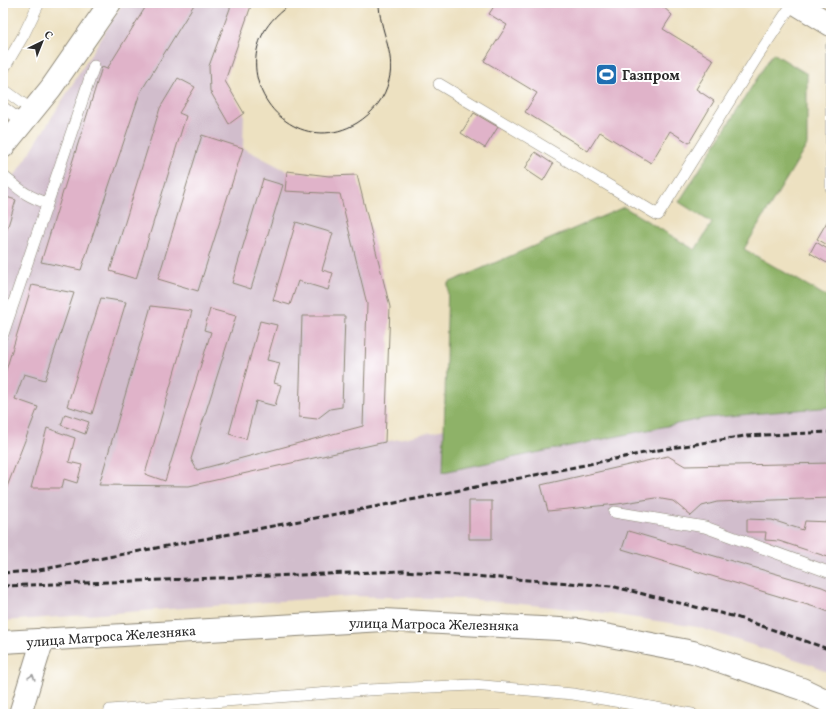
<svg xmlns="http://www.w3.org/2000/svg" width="834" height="717" viewBox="0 0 834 717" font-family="Vollkorn,serif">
  <rect width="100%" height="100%" fill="#fff"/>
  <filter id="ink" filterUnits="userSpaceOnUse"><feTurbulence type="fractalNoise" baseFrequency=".025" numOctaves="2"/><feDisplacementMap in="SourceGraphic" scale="8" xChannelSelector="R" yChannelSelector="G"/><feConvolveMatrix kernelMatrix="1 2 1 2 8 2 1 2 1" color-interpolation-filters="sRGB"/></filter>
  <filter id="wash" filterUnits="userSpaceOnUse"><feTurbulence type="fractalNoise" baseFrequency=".012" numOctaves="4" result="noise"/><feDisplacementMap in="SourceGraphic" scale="16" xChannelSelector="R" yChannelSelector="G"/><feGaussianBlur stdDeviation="0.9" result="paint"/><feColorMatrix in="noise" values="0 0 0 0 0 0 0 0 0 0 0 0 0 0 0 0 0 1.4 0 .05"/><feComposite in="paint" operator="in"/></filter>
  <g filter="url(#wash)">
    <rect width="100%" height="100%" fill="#ede1c1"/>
    <path fill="#d1bdcc" d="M 123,3 L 252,3 L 225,81 L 244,113 L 243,148 L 287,171 L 329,176 L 357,175 L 390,307 L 385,442 L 586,398 L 831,380 L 831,674 L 813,665 L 697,627 L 583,610 L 468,599 L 351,596 L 3,621 L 3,188 L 19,170 Z"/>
    <path fill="#8eb268" stroke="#5c6e4a" d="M 773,53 L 807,74 L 807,145 L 744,249 L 831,299 L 831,407 L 706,418 L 443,472 L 448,283 L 624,207 L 695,250 L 712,223 L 679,202 Z"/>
    <g id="blocks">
      <path fill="#e0b3c9" d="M 148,3 L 195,3 L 140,93 L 81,270 L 41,262 L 102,67 L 107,69 Z
        M 232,3 L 252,3 L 225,81 L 244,113 L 229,124 L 210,91 L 209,66 Z
        M 496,3 L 659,3 L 672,15 L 663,29 L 714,60 L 696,89 L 714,101 L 689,143 L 670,131 L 651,163 L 600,132 L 588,151 L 525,112 L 537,93 L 484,61 L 507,25 L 489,14 Z
        M 178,78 L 195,87 L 179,113 L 186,116 L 136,279 L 110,271 L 160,108 Z
        M 474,113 L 498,127 L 485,148 L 461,133 Z
        M 202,135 L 243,148 L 198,291 L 158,279 Z
        M 535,152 L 553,164 L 543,181 L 525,169 Z
        M 287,171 L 329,176 L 357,175 L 390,307 L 385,442 L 189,486 L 99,485 L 151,306 L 192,311 L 145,474 L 165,481 L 211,332 L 204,330 L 210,309 L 236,316 L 191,459 L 197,470 L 363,426 L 367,304 L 340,194 L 285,191 Z
        M 263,179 L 283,185 L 251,289 L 232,283 Z
        M 3,196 L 16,200 L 3,242 Z
        M 831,215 L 831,247 L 817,239 Z
        M 296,222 L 333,233 L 322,270 L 333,273 L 328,290 L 298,281 L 290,305 L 273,300 Z
        M 816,242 L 831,251 L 831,257 L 827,263 L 810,253 Z
        M 32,285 L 74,293 L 45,380 L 24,374 L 15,399 L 38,407 L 5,492 L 3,492 L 3,380 Z
        M 101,298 L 126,302 L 92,414 L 67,406 Z
        M 302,316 L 345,316 L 342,407 L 330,409 L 317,419 L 299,417 Z
        M 260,321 L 277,325 L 267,360 L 280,363 L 274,383 L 281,385 L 275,406 L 256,401 L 246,439 L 229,434 Z
        M 65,414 L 89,422 L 85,434 L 61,425 Z
        M 47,428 L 75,438 L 69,462 L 82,465 L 77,483 L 64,479 L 62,488 L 31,488 Z
        M 668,456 L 685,466 L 831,463 L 831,498 L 717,502 L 702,506 L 691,516 L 673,501 L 656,498 L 618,504 L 548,511 L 541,485 Z
        M 469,501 L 492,501 L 492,539 L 469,539 Z
        M 747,519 L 772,520 L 803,530 L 805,521 L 831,522 L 831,558 L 779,541 L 765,540 L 766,532 L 747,532 Z
        M 628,531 L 822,587 L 831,591 L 831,613 L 821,609 L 622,549 Z
        M 499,711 L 526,714 L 418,714 L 445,711 Z"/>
    </g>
  </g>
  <g filter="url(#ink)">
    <use href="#blocks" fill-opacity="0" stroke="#8c8676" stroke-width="1"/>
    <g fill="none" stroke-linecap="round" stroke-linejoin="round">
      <defs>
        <path id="service" d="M 831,47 L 831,188
          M 3,70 L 23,36 L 39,3
          M 439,84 L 658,215 L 757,57 L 793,3
          M 3,89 L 33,111
          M 3,107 L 24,123
          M 3,176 C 21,190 24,195 47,203
          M 3,334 L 94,66
          M 614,512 L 705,527 L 831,573
          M 109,714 L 110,710 L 368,690 L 473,685 L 573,694 L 692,714"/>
        <path id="minor" d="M 3,147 L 51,88 L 110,3
          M 3,642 L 383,620 L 579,630 L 693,652 L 802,689 L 831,703
          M 20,714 L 43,639"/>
        <path id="secondary" d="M 795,3 L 831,25"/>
      </defs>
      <use href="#service" stroke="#8c8676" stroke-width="12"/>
      <use href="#minor" stroke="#8c8676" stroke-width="24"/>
      <use href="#secondary" stroke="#8c8676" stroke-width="24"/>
      <use href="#service" stroke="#fff" stroke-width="11"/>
      <use href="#minor" stroke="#fff" stroke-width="22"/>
      <use href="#secondary" stroke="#fff" stroke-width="22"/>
      <path stroke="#2b2b2b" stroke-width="1" d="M 293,3 C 209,54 282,167 357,123 C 373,113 385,98 389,80 C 396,53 379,30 379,3"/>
      <path stroke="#2b2b2b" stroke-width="3" stroke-dasharray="6 3" stroke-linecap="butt" d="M 3,573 L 34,571 L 416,499 L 659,450 L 745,436 L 831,432
        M 3,586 L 404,571 L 611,586 L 736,617 L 831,650"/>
    </g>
    <defs><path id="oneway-chevron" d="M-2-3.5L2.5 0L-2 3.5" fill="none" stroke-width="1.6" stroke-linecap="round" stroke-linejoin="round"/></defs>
    <use stroke="#a0a0a0" href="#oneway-chevron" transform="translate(32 677) rotate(-73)"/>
  </g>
  <defs>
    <symbol id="stadium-square" viewBox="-11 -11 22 22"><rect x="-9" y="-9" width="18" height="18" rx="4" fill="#1f6fb2" stroke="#fff"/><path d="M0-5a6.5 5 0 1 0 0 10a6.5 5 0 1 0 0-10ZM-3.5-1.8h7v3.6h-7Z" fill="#fff"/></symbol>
  </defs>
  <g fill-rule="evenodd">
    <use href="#stadium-square" x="594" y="62" width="25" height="25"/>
  </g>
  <g text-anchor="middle" stroke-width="4" stroke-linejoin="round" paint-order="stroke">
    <g font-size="14" font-weight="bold" fill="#2b2b2b" stroke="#fff" text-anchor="start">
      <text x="622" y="80">Газпром</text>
    </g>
    <g font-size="14" fill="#2b2b2b" stroke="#fff">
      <text transform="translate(434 624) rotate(1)" y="5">улица Матроса Железняка</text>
      <text transform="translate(111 636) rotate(-4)" y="5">улица Матроса Железняка</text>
    </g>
  </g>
  <rect width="834" height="717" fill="none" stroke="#fff" stroke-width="16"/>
  <g transform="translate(42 42) rotate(43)" stroke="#ffffff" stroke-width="3" paint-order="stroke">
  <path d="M0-3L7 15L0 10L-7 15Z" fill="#2b2b2b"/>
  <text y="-6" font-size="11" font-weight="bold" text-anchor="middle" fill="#2b2b2b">С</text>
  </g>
</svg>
